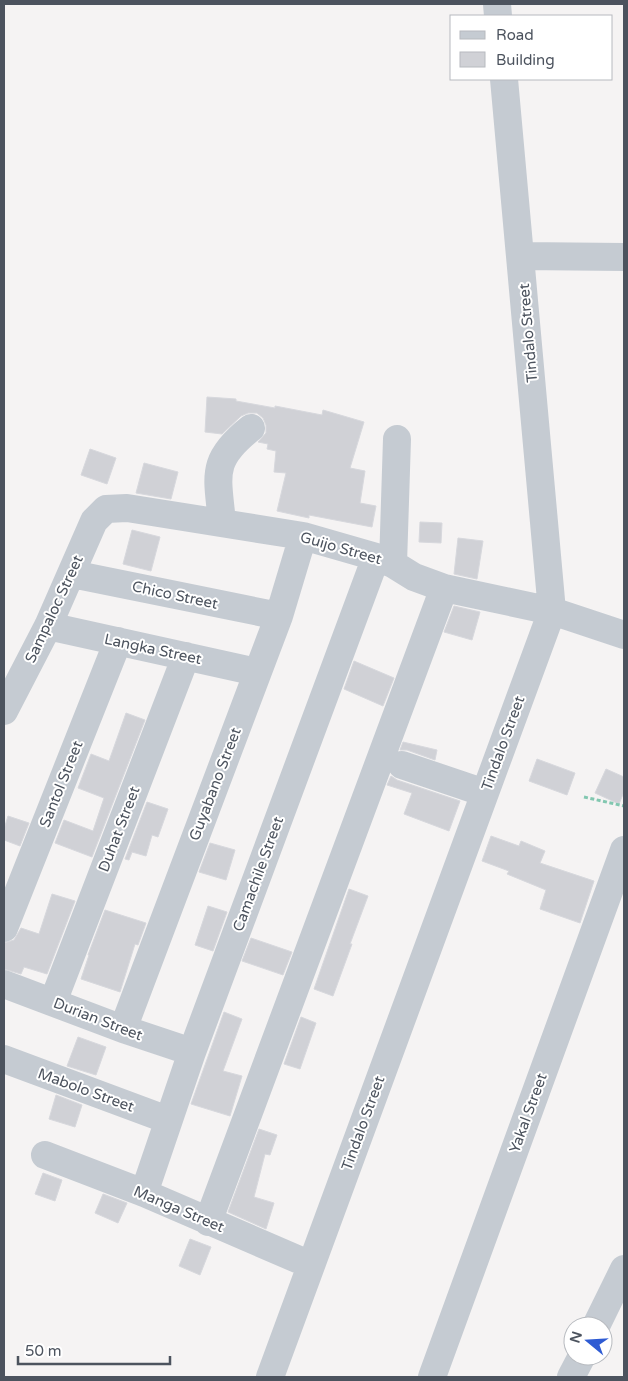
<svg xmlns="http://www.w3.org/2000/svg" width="628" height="1381" viewBox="0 0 628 1381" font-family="'Varela Round',sans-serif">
  <rect width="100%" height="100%" fill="#f5f3f3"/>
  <path fill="#d0d1d6" stroke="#d7d8dd" d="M 207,397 L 236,399 L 236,401 L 275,408 L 275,406 L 322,415 L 323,410 L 364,422 L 350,468 L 365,471 L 360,503 L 376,506 L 372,527 L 309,515 L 309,518 L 277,511 L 286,473 L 274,472 L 276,451 L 267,449 L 268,444 L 258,442 L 266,433 L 266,425 L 263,418 L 257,413 L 248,413 L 241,416 L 222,434 L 205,432 Z
    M 90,449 L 116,458 L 107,484 L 81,475 Z
    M 144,463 L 178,472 L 171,499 L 136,493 Z
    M 420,522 L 442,523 L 441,543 L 419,542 Z
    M 132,530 L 160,537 L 151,571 L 123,564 Z
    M 458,538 L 483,541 L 477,579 L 454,574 Z
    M 454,606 L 480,612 L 472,640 L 444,632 Z
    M 354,661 L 394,678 L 383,706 L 344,689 Z
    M 126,713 L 145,720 L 92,857 L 55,843 L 64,820 L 93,831 L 104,798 L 78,788 L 91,754 L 109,761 Z
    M 403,742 L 437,750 L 435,760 L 407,750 L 400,750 Z
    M 537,759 L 575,773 L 567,795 L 529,781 Z
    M 606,769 L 624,777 L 624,792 L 619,804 L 595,793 Z
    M 391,776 L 397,780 L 460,801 L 449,831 L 404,814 L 412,793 L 387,785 Z
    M 147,802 L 168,809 L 158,837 L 152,835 L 146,856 L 132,852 L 129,860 L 125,859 Z
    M 8,816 L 29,823 L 20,846 L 4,840 L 4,829 Z
    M 491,836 L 519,846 L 521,841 L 545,851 L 540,863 L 594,881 L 580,923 L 540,909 L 546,890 L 507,874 L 509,871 L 482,861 Z
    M 210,843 L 235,850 L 226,880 L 199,872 Z
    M 349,889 L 368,896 L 350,944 L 352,944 L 333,996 L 314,989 Z
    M 52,894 L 75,901 L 47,974 L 24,967 L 21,974 L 4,969 L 4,943 L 14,940 L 21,928 L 39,934 Z
    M 208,906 L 227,912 L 213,951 L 195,945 Z
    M 105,910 L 146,923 L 138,945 L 135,944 L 120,992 L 81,979 L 89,955 L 88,955 Z
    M 251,938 L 292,952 L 283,975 L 242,961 Z
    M 224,1012 L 242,1019 L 223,1071 L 242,1076 L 230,1116 L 191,1104 Z
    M 301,1017 L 316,1023 L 300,1069 L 284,1064 Z
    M 78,1037 L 106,1047 L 96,1075 L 67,1066 Z
    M 56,1095 L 82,1105 L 75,1127 L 49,1119 Z
    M 259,1129 L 277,1135 L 270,1155 L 265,1154 L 254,1197 L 274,1203 L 266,1229 L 228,1212 Z
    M 43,1173 L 62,1180 L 55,1201 L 35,1194 Z
    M 103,1194 L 127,1203 L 118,1223 L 95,1213 Z
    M 190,1239 L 211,1247 L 200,1275 L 179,1266 Z"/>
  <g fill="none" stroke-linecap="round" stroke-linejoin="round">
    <path stroke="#82c7b0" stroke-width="3" stroke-dasharray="4 2.5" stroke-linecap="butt" d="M 584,797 L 624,806"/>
    <path stroke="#c5cbd2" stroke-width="28" d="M 497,4 L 498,16
      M 521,256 L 624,257
      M 222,523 C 218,476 209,461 251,428
      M 393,564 L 397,439
      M 72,574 L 279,616
      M 48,626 L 257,672
      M 4,711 L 48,626 L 94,521 L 106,509 L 127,508 L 303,536 L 376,557 L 393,564 L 414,577 L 444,588 L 552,611 L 624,635
      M 402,765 L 485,793
      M 4,928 L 118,641
      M 4,984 L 123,1029 L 192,1052
      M 53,1002 L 186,656
      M 123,1029 L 279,616 L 303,536
      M 4,1059 L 168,1120
      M 45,1155 L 144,1193 L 311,1265
      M 144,1193 L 192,1052 L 376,557
      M 208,1222 L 444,588
      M 596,1326 L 624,1269
      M 270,1377 L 552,611 L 504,79
      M 432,1377 L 624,850
      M 571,1377 L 582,1356"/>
  </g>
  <g text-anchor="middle" stroke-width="4" stroke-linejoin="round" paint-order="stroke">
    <g font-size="15" fill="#4c535e" stroke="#fff">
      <text transform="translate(528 333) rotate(-95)" y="5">Tindalo Street</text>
      <text transform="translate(341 548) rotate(16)" y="5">Guijo Street</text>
      <text transform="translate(175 595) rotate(12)" y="5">Chico Street</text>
      <text transform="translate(54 609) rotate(-65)" y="5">Sampaloc Street</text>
      <text transform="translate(153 649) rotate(12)" y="5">Langka Street</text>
      <text transform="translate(503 743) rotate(-70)" y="5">Tindalo Street</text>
      <text transform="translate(61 784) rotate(-68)" y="5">Santol Street</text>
      <text transform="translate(215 784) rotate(-69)" y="5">Guyabano Street</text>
      <text transform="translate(119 829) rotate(-69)" y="5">Duhat Street</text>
      <text transform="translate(258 874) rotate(-70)" y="5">Camachile Street</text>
      <text transform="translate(98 1019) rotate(21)" y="5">Durian Street</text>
      <text transform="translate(86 1090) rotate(20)" y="5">Mabolo Street</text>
      <text transform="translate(528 1113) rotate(-70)" y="5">Yakal Street</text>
      <text transform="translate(363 1123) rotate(-70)" y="5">Tindalo Street</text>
      <text transform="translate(179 1209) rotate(23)" y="5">Manga Street</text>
    </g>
  </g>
  <rect width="628" height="1381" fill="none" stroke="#4c535e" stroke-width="10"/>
  <rect x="450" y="15" width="162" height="65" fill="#ffffff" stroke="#b7babf"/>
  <rect x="460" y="31" width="25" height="8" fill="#c5cbd2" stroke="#b7babf"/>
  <text x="496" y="40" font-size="15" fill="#4c535e">Road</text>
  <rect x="460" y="52" width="25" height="15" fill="#d0d1d6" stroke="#b7babf"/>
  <text x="496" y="65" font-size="15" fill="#4c535e">Building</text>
  <g transform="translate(588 1341) rotate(288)"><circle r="24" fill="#ffffff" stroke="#b7babf"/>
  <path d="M0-4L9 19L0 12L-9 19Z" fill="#2e5bd3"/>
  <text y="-8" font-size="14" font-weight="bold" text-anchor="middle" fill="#4c535e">N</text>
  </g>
  <path d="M18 1356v8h152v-8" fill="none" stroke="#4c535e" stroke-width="2.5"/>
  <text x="25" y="1356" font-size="15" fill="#4c535e" stroke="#ffffff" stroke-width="4" paint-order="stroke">50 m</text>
</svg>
